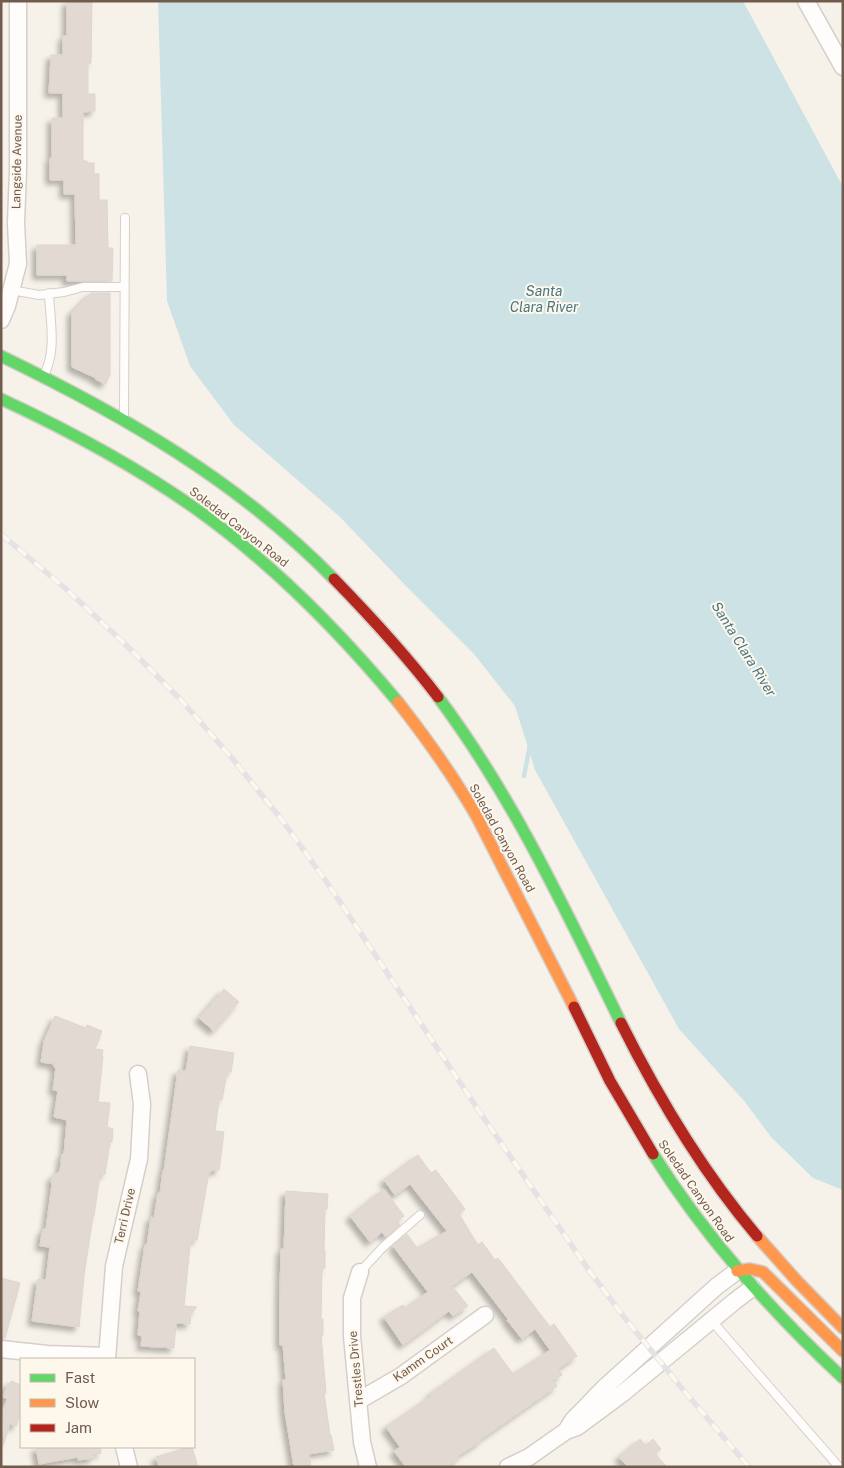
<svg xmlns="http://www.w3.org/2000/svg" width="844" height="1468" viewBox="0 0 844 1468" font-family="'Public Sans',sans-serif">
  <defs>
    <filter id="shadow"><feDropShadow dx="-4.5" dy="4.5" stdDeviation="2.5" flood-color="#0004"/></filter>
  </defs>
  <rect width="100%" height="100%" fill="#f6f2ea"/>
  <path fill="#cde2e4" d="M 158,1 L 743,1 L 843,187 L 843,1190 L 813,1178 L 771,1137 L 745,1102 L 679,1029 L 535,770 L 515,706 L 474,654 L 403,583 L 340,517 L 234,425 L 190,366 L 167,301 Z"/>
  <g fill="none" stroke-linecap="round" stroke-linejoin="round">
    <path stroke="#cde2e4" stroke-width="4.5" d="M 524,776 L 530,745"/>
  </g>
  <path fill="#e2dad2" stroke="#ded5cd" filter="url(#shadow)" d="M 67,1 L 92,1 L 91,63 L 88,63 L 88,94 L 95,94 L 95,111 L 83,112 L 83,161 L 87,161 L 87,163 L 94,163 L 94,174 L 99,174 L 99,200 L 107,200 L 108,248 L 113,248 L 112,281 L 67,281 L 67,275 L 37,275 L 37,245 L 76,245 L 75,194 L 64,194 L 64,180 L 50,180 L 50,158 L 52,158 L 52,118 L 63,118 L 63,93 L 49,93 L 51,55 L 63,55 L 63,36 L 67,36 Z
    M 91,293 L 110,293 L 110,375 L 105,384 L 95,379 L 96,378 L 72,367 L 72,312 Z
    M 224,989 L 239,1002 L 214,1031 L 199,1018 Z
    M 55,1016 L 86,1028 L 87,1025 L 102,1031 L 95,1049 L 103,1050 L 102,1056 L 103,1056 L 98,1102 L 110,1103 L 107,1127 L 113,1129 L 112,1142 L 110,1142 L 105,1174 L 100,1174 L 94,1216 L 93,1216 L 84,1275 L 79,1327 L 32,1321 L 38,1279 L 46,1280 L 50,1247 L 40,1246 L 42,1232 L 43,1232 L 43,1229 L 46,1229 L 52,1184 L 51,1182 L 52,1177 L 60,1171 L 62,1154 L 64,1155 L 67,1120 L 54,1117 L 58,1091 L 53,1090 L 56,1067 L 54,1067 L 54,1064 L 41,1062 L 44,1041 Z
    M 190,1046 L 234,1053 L 231,1072 L 227,1072 L 222,1100 L 219,1099 L 215,1131 L 224,1132 L 219,1170 L 211,1170 L 211,1172 L 209,1172 L 197,1240 L 192,1239 L 191,1245 L 190,1245 L 184,1306 L 197,1307 L 191,1314 L 190,1324 L 176,1323 L 174,1348 L 141,1346 L 142,1336 L 138,1335 L 140,1311 L 138,1311 L 141,1292 L 138,1291 L 145,1245 L 147,1245 L 151,1217 L 154,1218 L 158,1193 L 160,1194 L 163,1170 L 164,1171 L 178,1070 L 186,1071 Z
    M 418,1155 L 431,1173 L 436,1170 L 465,1209 L 459,1214 L 478,1245 L 482,1242 L 495,1260 L 498,1258 L 550,1327 L 554,1324 L 577,1356 L 558,1369 L 562,1375 L 553,1380 L 557,1386 L 480,1440 L 481,1441 L 458,1456 L 459,1458 L 447,1467 L 406,1467 L 394,1451 L 400,1447 L 386,1427 L 431,1396 L 430,1394 L 494,1348 L 513,1374 L 550,1350 L 535,1329 L 522,1339 L 507,1320 L 508,1319 L 472,1272 L 452,1286 L 468,1306 L 453,1316 L 449,1311 L 403,1345 L 384,1317 L 403,1305 L 405,1308 L 428,1292 L 393,1246 L 407,1234 L 417,1248 L 447,1231 L 410,1184 L 395,1195 L 384,1180 Z
    M 384,1189 L 404,1216 L 397,1221 L 400,1225 L 386,1237 L 382,1232 L 370,1242 L 350,1216 Z
    M 286,1191 L 328,1194 L 327,1209 L 325,1209 L 324,1250 L 325,1250 L 325,1268 L 322,1268 L 321,1319 L 323,1319 L 323,1335 L 321,1335 L 326,1393 L 324,1393 L 330,1435 L 331,1435 L 334,1450 L 309,1454 L 311,1467 L 294,1467 L 285,1412 L 283,1380 L 286,1380 L 283,1345 L 280,1345 L 280,1293 L 281,1249 L 284,1249 Z
    M 1,1278 L 20,1283 L 5,1338 L 1,1337 Z
    M 11,1381 L 21,1385 L 21,1411 L 16,1426 L 10,1424 L 3,1445 L 1,1445 L 1,1415 L 7,1399 L 3,1397 L 8,1383 L 10,1384 Z
    M 640,1439 L 646,1446 L 653,1439 L 661,1449 L 655,1454 L 667,1467 L 628,1467 L 619,1457 Z
    M 36,1447 L 100,1447 L 101,1453 L 93,1454 L 94,1458 L 78,1460 L 78,1457 L 39,1464 Z
    M 189,1447 L 192,1447 L 198,1467 L 159,1467 L 156,1457 Z"/>
  <g fill="none" stroke-linecap="round" stroke-linejoin="round">
    <defs>
      <path id="lane" d="M 11,290 L 39,295 L 64,292 L 83,287 L 124,287
        M 44,375 C 57,350 50,321 49,293
        M 124,415 L 125,218
        M 360,1272 L 383,1247 L 420,1215
        M 711,1320 L 839,1467"/>
      <path id="street" d="M 806,1 L 843,67
        M 1,320 L 7,306 L 18,264 L 16,223 L 18,171 L 18,1
        M 737,1271 L 717,1286 L 604,1388 L 573,1420 L 566,1431 L 577,1427 L 623,1393 L 735,1301 L 752,1288
        M 360,1272 L 352,1298 L 352,1336 L 362,1442 L 368,1467
        M 1,1349 L 47,1354 L 107,1356
        M 107,1359 L 114,1266 L 139,1159 L 142,1104 L 138,1074
        M 358,1401 L 401,1376 L 485,1315
        M 124,1447 L 129,1467
        M 508,1467 L 529,1457 L 566,1431"/>
      <path id="fast" d="M 1,356 C 123,415 238,481 334,579
        M 1,399 C 70,431 137,467 199,511 C 274,565 339,631 398,702
        M 438,697 C 513,797 566,911 621,1023
        M 653,1154 C 706,1238 771,1311 843,1378"/>
      <path id="slow" d="M 398,702 C 427,739 454,777 477,817 L 574,1007
        M 757,1236 L 797,1281 L 843,1328
        M 737,1271 L 750,1269 L 763,1272 L 843,1351"/>
      <path id="jam" d="M 334,579 C 371,617 406,655 438,697
        M 574,1007 L 610,1081 L 653,1154
        M 621,1023 C 659,1099 702,1171 757,1236"/>
    </defs>
    <use href="#lane" stroke="#d5cfc9" stroke-width="10"/>
    <use href="#street" stroke="#d5cfc9" stroke-width="19"/>
    <use href="#fast" stroke="#d4cdc7" stroke-width="14"/>
    <use href="#slow" stroke="#d4cdc7" stroke-width="14"/>
    <use href="#jam" stroke="#d4cdc7" stroke-width="14"/>
    <use href="#lane" stroke="#fefdfc" stroke-width="8"/>
    <use href="#street" stroke="#fefdfc" stroke-width="16"/>
    <use href="#fast" stroke="#63d668" stroke-width="11"/>
    <use href="#slow" stroke="#ff974d" stroke-width="11"/>
    <use href="#jam" stroke="#b3261e" stroke-width="11"/>
    <defs>
      <path id="rail" d="M 1,534 L 66,589 L 124,643 L 180,699 L 232,758 L 282,820 L 328,884 L 479,1111 L 588,1269 L 624,1317 L 685,1392 L 749,1467"/>
    </defs>
    <use href="#rail" stroke="#e4e2e4" stroke-width="5.5"/>
    <use href="#rail" stroke="#fdf7ec" stroke-width="4" stroke-dasharray="11" stroke-linecap="butt"/>
  </g>
  <g text-anchor="middle" stroke-width="4" stroke-linejoin="round" paint-order="stroke">
    <g font-size="12" fill="#715b4d" stroke="#fdf7ec">
      <text transform="translate(17 162) rotate(-89)" y="4">Langside Avenue</text>
      <text transform="translate(239 527) rotate(38)" y="4">Soledad Canyon Road</text>
      <text transform="translate(502 838) rotate(61)" y="4">Soledad Canyon Road</text>
      <text transform="translate(696 1191) rotate(55)" y="4">Soledad Canyon Road</text>
      <text transform="translate(125 1216) rotate(-77)" y="4">Terri Drive</text>
      <text transform="translate(423 1359) rotate(-35)" y="4">Kamm Court</text>
      <text transform="translate(356 1369) rotate(-95)" y="4">Trestles Drive</text>
    </g>
    <g font-size="14" font-style="italic" fill="#497782" stroke="#fdf7ec">
      <text x="544" y="296">Santa<tspan x="544" dy="16">Clara River</tspan></text>
      <text transform="translate(744 649) rotate(58)" y="5">Santa Clara River</text>
    </g>
  </g>
  <rect width="844" height="1468" fill="none" stroke="#715b4d" stroke-width="5"/>
  <rect x="20" y="1358" width="175" height="90" fill="#fdf7ec" stroke="#c5b9ac"/>
  <rect x="30" y="1374" width="25" height="8" fill="#63d668" stroke="#c5b9ac"/>
  <text x="65" y="1383" font-size="15" fill="#715b4d">Fast</text>
  <rect x="30" y="1399" width="25" height="8" fill="#ff974d" stroke="#c5b9ac"/>
  <text x="65" y="1408" font-size="15" fill="#715b4d">Slow</text>
  <rect x="30" y="1424" width="25" height="8" fill="#b3261e" stroke="#c5b9ac"/>
  <text x="65" y="1433" font-size="15" fill="#715b4d">Jam</text>
</svg>
